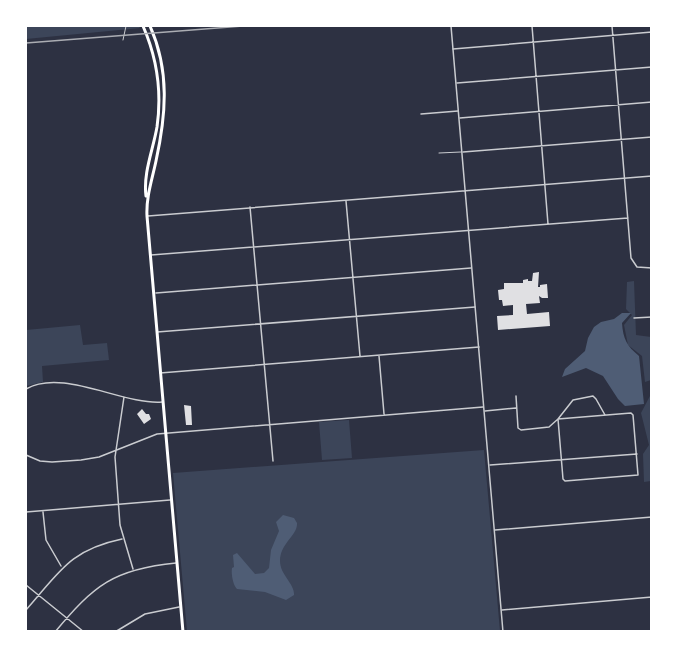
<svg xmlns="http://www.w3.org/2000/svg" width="677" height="657" viewBox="0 0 677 657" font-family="'DM Sans',sans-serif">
  <rect width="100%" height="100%" fill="#2d3142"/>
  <path fill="#3c4559" d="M 26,26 L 138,26 L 140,28 L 26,39 Z
    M 634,281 L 636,335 L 651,337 L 651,380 L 645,382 L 642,356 L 628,345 L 624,325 L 632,315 L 626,309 L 627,282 Z
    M 80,325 L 83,345 L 107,343 L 109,360 L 42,366 L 43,382 L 26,386 L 26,330 Z
    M 651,394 L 651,481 L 644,482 L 643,454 L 649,445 L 641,413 Z
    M 349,420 L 352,458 L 322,460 L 319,422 Z
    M 484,450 L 500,631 L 187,631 L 173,473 Z"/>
  <path fill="#4f5d75" d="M 622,313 L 631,313 L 622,323 C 623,339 627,346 639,356 L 644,404 L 625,406 L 618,399 L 603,376 L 586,368 L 562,377 L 565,369 L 585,351 L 588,338 L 594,327 L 601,322 L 614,319 Z
    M 283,515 L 294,518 L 297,523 C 298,535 280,543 280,561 C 280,575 295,584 294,595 L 286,600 L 265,592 L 237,589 C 233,585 231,574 232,568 L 234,567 L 233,555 L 237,553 L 255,574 L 264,573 L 269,568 L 271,550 L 279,531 L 276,522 Z"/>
  <path fill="#e0e0e3" d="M 539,272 L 538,287 L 540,287 L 540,285 L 547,284 L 548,298 L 542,298 L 539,296 L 540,303 L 526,304 L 527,314 L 549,312 L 550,326 L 498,330 L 497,316 L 513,315 L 513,305 L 503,306 L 502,300 L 499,300 L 498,290 L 504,289 L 504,283 L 523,283 L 523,280 L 528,279 L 528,281 L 532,281 L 533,273 Z
    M 184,405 L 191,406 L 192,425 L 186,425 Z
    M 142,409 L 146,414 L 149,414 L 151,419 L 144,424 L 137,414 Z"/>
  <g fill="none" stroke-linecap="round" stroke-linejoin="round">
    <path stroke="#caccd0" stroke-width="1" d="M 123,40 L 126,26
      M 439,153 L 461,152"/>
    <path stroke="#caccd0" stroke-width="1.5" d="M 532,26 L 548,224
      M 612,26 L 631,258 L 637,267 L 652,268
      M 453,49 L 652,32
      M 457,83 L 652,67
      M 421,114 L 458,111
      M 460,118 L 652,102
      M 463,152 L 652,137
      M 346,201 L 360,356
      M 250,207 L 273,461
      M 151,255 L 628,218
      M 156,293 L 471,268
      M 634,318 L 652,317
      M 157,332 L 475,307
      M 379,356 L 384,414
      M 160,373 L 479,347
      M 26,389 C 63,368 122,405 162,402
      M 516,396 L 518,428 L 521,430 L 549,427 L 558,419 L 631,413 L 633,415 L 638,475 L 565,481 L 563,479 L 558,419 L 573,400 L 593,396 L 596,399 L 605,415
      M 124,397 L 115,457 L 120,525 L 133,569
      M 485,411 L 516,408
      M 26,455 L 40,461 L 52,462 L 81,460 L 99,457 L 157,434 L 483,407
      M 490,465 L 637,454
      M 26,512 L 170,500
      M 43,512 L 46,540 L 61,566
      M 495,530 L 652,517
      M 26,585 L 84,632
      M 26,610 C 59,573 69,550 122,539
      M 502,610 L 652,597
      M 55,632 C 94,585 114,569 176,563
      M 115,632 L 145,614 L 179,607"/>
    <path stroke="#caccd0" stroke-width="1.5" d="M 451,26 L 503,632
      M 148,216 L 652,176"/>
    <path stroke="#fff" stroke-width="3" d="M 143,26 C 157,58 162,92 157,127 C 153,150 143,173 146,196
      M 150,26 C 170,71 166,115 156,161 C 152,180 146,197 147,216 L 183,632"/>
    <path stroke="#abadb3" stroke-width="1.5" d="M 26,43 L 243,26"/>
  </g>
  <rect width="677" height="657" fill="none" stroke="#ffffff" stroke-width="54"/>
</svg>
